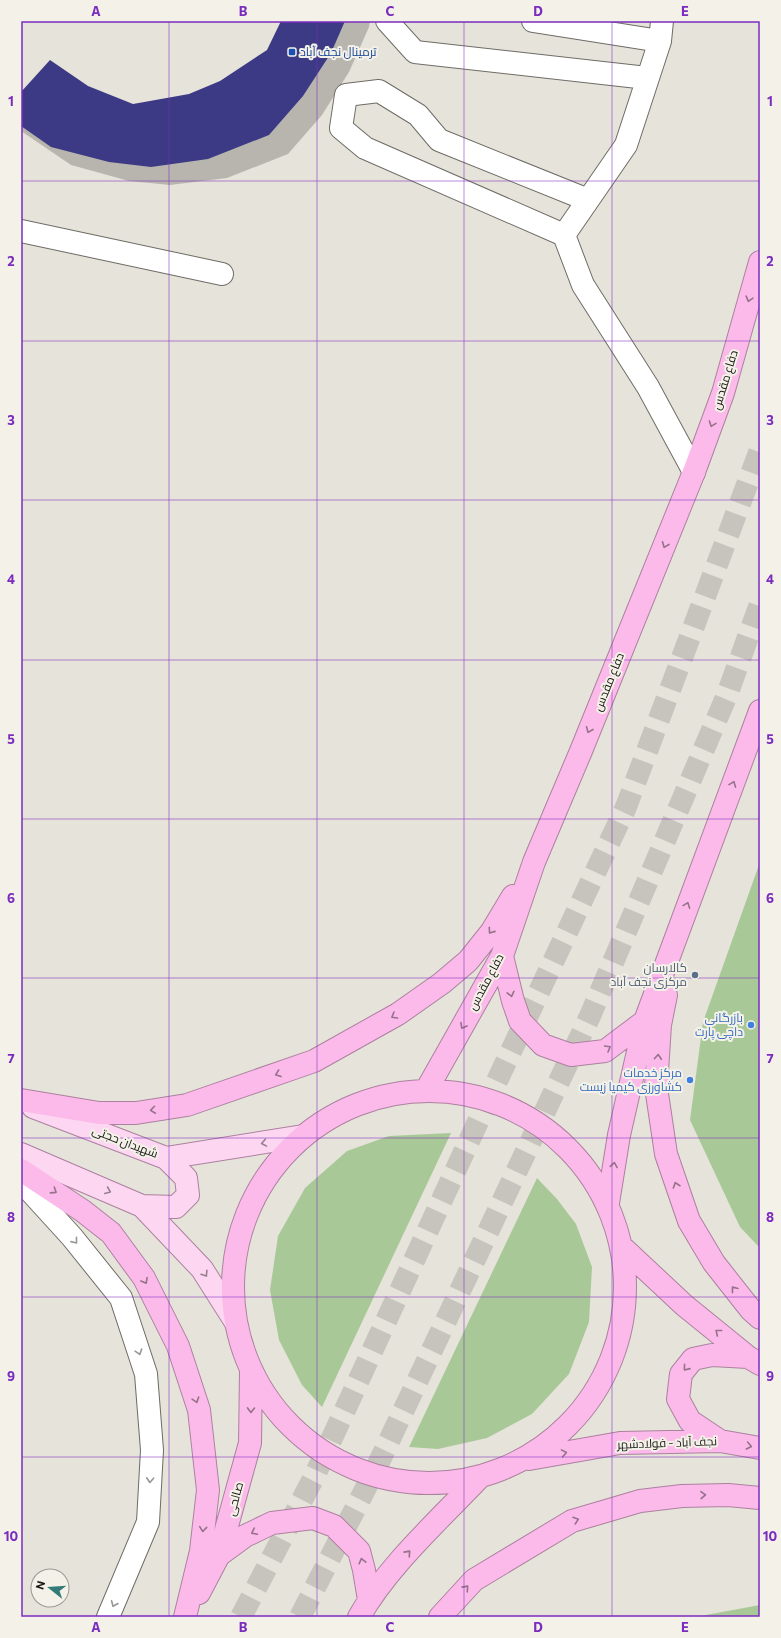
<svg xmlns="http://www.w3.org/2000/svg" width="781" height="1638" viewBox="0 0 781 1638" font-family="Commissioner,Cairo,sans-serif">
  <rect width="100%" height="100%" fill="#e6e3db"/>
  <path fill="#a8c997" d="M 760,862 L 760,1248 L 740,1227 L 690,1120 L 703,1022 Z
    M 451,1133 L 322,1407 L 302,1385 L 279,1340 L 270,1290 L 278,1236 L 305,1188 L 347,1151 L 389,1136 Z
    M 537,1178 L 557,1199 L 576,1224 L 592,1267 L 589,1322 L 569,1374 L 532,1414 L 487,1438 L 438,1449 L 409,1447 Z
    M 760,1605 L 760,1617 L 695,1617 Z"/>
  <path fill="#0003" d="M 283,21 L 370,21 L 369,27 L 349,72 L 322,115 L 288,154 L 227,178 L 170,185 L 129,181 L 71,165 L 21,131 L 21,93 L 87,87 L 133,105 L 190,95 L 221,82 L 267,51 Z"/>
  <path fill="#3c3a85" d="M 281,21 L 345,21 L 331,53 L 303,96 L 269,135 L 208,159 L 151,167 L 109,162 L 51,147 L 21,126 L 21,92 L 50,60 L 88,86 L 133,104 L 189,94 L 220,81 L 267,50 Z"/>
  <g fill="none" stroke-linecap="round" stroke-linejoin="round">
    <path stroke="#c7c4bd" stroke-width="22" stroke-dasharray="22 11" stroke-linecap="butt" d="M 241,1617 L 314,1477 L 488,1100 L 626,807 L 760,450
      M 300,1617 L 380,1460 L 590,1016 L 727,695 L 760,604"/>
    <defs>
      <path id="minor" d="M 387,21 L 415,52 L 647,78
        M 533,21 L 660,41
        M 662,21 L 660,41 L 626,145 L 564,235 L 583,285 L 648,387 L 694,472
        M 21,231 L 222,274
        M 564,235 L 365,148 L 341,128 L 346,95 L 379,91 L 418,115 L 439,140 L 588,200
        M 21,1181 L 72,1237 L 121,1298 L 146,1374 L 152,1450 L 148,1522 L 108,1617"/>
      <path id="major" d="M 33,1107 L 166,1158 L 303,1136
        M 21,1154 L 142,1206 L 202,1269 L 235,1321
        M 142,1206 L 176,1207 L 188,1195 L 186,1178 L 166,1158"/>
      <path id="highway" d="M 502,956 L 513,1001 L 520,1021 L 543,1045 L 571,1055 L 605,1051 L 645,1021
        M 666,995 L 660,1025 L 656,1087 L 666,1154 L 689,1221 L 714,1263 L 751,1310 L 760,1318
        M 427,1089 L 502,956 L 534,862 L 581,751 L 694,472 L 723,393 L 760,262
        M233 1287a196 196 0 1 1 392 0a196 196 0 1 1-392 0Z
        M 21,1100 L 99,1113 L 136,1113 L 187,1105 L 314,1061 L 398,1014 L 442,983 L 468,961 L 492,931 L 513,896
        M 21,1170 L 83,1211 L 111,1233 L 144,1278 L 178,1346 L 199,1410 L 208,1490 L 201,1551 L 185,1617
        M 608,1203 L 619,1135 L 645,1021 L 760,711
        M 622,1247 L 684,1305 L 748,1357 L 760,1364
        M 720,1441 L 690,1421 L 678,1399 L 681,1374 L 693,1359 L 712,1355 L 748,1357
        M 529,1459 L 620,1443 L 720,1441 L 760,1448
        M 219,1555 L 245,1536 L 272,1523 L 313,1518 L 334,1526 L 359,1551 L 364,1570 L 369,1600
        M 199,1593 L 219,1555 L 250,1443 L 251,1371
        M 359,1617 C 387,1567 439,1520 479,1478
        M 440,1617 L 474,1580 L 572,1521 L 640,1501 L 682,1496 L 728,1495 L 760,1498"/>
    </defs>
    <use href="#minor" stroke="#6e6c65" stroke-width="24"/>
    <use href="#major" stroke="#ac819f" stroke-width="24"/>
    <use href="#highway" stroke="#ac819f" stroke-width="24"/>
    <use href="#minor" stroke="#fff" stroke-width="22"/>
    <use href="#major" stroke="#fdd6f2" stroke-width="22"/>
    <use href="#highway" stroke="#fcbaea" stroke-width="22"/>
  </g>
  <defs><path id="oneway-chevron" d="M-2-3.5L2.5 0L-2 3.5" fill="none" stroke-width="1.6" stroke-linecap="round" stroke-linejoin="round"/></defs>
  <g stroke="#95718a">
    <use href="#oneway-chevron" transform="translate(749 299) rotate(106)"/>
    <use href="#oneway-chevron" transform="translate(712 424) rotate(110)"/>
    <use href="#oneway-chevron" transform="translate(665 545) rotate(112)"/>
    <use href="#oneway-chevron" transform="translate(589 730) rotate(112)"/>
    <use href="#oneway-chevron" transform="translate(733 784) rotate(-69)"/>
    <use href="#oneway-chevron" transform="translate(687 905) rotate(-69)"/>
    <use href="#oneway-chevron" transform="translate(491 931) rotate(125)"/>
    <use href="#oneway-chevron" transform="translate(511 994) rotate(76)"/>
    <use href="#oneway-chevron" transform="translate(394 1016) rotate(150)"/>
    <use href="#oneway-chevron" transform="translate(463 1026) rotate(119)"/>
    <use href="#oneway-chevron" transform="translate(608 1048) rotate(-30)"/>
    <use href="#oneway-chevron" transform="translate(658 1057) rotate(-86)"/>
    <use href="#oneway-chevron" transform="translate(278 1074) rotate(160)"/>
    <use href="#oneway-chevron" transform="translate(153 1110) rotate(172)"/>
    <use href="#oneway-chevron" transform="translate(614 1165) rotate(-81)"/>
    <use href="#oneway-chevron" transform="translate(676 1185) rotate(-109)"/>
    <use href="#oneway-chevron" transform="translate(54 1191) rotate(33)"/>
    <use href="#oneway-chevron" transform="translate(145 1281) rotate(61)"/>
    <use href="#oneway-chevron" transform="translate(734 1289) rotate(-128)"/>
    <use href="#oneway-chevron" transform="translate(718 1332) rotate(-141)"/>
    <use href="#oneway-chevron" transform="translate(686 1368) rotate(129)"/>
    <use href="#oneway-chevron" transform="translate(196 1400) rotate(72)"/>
    <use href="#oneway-chevron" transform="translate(251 1410) rotate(91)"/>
    <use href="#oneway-chevron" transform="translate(749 1446) rotate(11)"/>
    <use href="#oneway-chevron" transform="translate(564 1453) rotate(-10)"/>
    <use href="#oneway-chevron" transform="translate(703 1495) rotate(-2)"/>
    <use href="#oneway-chevron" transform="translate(576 1520) rotate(-19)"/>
    <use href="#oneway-chevron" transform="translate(203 1529) rotate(96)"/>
    <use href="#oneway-chevron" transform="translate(254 1532) rotate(154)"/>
    <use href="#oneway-chevron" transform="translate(408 1553) rotate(-48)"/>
    <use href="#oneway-chevron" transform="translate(362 1561) rotate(-104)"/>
    <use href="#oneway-chevron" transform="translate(466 1588) rotate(-48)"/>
  </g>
  <g stroke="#96808e">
    <use href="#oneway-chevron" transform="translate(264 1143) rotate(170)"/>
    <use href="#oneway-chevron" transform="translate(108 1191) rotate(23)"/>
    <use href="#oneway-chevron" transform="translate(205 1274) rotate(57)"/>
  </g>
  <g stroke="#979795">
    <use href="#oneway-chevron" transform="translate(75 1241) rotate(51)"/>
    <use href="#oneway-chevron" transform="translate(139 1352) rotate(72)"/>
    <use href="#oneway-chevron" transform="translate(150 1480) rotate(93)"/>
    <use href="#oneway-chevron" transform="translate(114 1604) rotate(113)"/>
  </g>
  <path fill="none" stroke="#7b2cbf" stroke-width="1" stroke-opacity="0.55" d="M 169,21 L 169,1617M 317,21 L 317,1617M 464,21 L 464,1617M 612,21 L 612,1617M 21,181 L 760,181M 21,341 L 760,341M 21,500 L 760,500M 21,660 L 760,660M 21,819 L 760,819M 21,978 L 760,978M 21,1138 L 760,1138M 21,1297 L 760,1297M 21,1457 L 760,1457"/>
  <rect fill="#1a4fb4" stroke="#f3f1e8" stroke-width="1.5" x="288" y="48" width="8" height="8" rx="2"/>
  <circle fill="#5c6f8a" stroke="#f3f1e8" stroke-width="1.5" cx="695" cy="975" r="4"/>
  <g fill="#3f7fe0" stroke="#f3f1e8" stroke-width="1.5">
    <circle cx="751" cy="1025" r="4"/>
    <circle cx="690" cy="1080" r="4"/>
  </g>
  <g text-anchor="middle" stroke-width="4" stroke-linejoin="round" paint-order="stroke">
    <g font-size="12" fill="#164399" stroke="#f3f1e8" text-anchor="start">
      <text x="300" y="56">ترمینال نجف آباد</text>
    </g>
    <g font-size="12" fill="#181714" stroke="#f3f1e8">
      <text transform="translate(725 380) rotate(-73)" y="4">دفاع مقدس</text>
      <text transform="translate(609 682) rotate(-68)" y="4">دفاع مقدس</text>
      <text transform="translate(486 982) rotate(-62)" y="4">دفاع مقدس</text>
      <text transform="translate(125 1142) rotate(21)" y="4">شهیدان حجتی</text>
      <text transform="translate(667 1443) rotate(-2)" y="4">نجف آباد - فولادشهر</text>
      <text transform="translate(235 1499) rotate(-75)" y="4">صالحی</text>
    </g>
    <g font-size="12" fill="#4e5e75" stroke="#f3f1e8" text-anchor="end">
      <text x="687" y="972">کالارسان<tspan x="687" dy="14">مرکزی نجف آباد</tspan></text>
    </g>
    <g font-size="12" fill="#366cbe" stroke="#f3f1e8" text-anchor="end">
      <text x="743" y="1022">بازرگانی<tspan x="743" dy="14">داچی پارت</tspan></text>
      <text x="682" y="1077">مرکز خدمات<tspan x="682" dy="14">کشاورزی کیمیا زیست</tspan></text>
    </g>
  </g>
  <rect width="781" height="1638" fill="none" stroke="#f3f1e8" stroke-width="44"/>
  <g transform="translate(50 1588) rotate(287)"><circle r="19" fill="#f3f1e8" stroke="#9b9a93"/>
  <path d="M0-3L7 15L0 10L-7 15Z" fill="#327b78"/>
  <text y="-6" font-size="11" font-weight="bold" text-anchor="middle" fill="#181714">N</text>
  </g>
  <rect x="22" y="22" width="737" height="1594" fill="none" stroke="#7b2cbf" stroke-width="1.5"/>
  <g font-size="13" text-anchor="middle" font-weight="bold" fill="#7b2cbf">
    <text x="96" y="16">A</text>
    <text x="243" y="16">B</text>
    <text x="390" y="16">C</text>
    <text x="538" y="16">D</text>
    <text x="685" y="16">E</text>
    <text x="11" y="106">1</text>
    <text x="770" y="106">1</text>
    <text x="11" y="266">2</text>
    <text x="770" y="266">2</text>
    <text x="11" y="425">3</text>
    <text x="770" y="425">3</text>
    <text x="11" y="584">4</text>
    <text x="770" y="584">4</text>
    <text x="11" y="744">5</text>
    <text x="770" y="744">5</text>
    <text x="11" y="903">6</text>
    <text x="770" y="903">6</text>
    <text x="11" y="1063">7</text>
    <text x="770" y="1063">7</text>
    <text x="11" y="1222">8</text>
    <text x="770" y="1222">8</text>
    <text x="11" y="1381">9</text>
    <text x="770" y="1381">9</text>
    <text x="11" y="1541">10</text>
    <text x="770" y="1541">10</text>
    <text x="96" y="1632">A</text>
    <text x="243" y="1632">B</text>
    <text x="390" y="1632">C</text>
    <text x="538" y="1632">D</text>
    <text x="685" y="1632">E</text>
  </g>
</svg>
